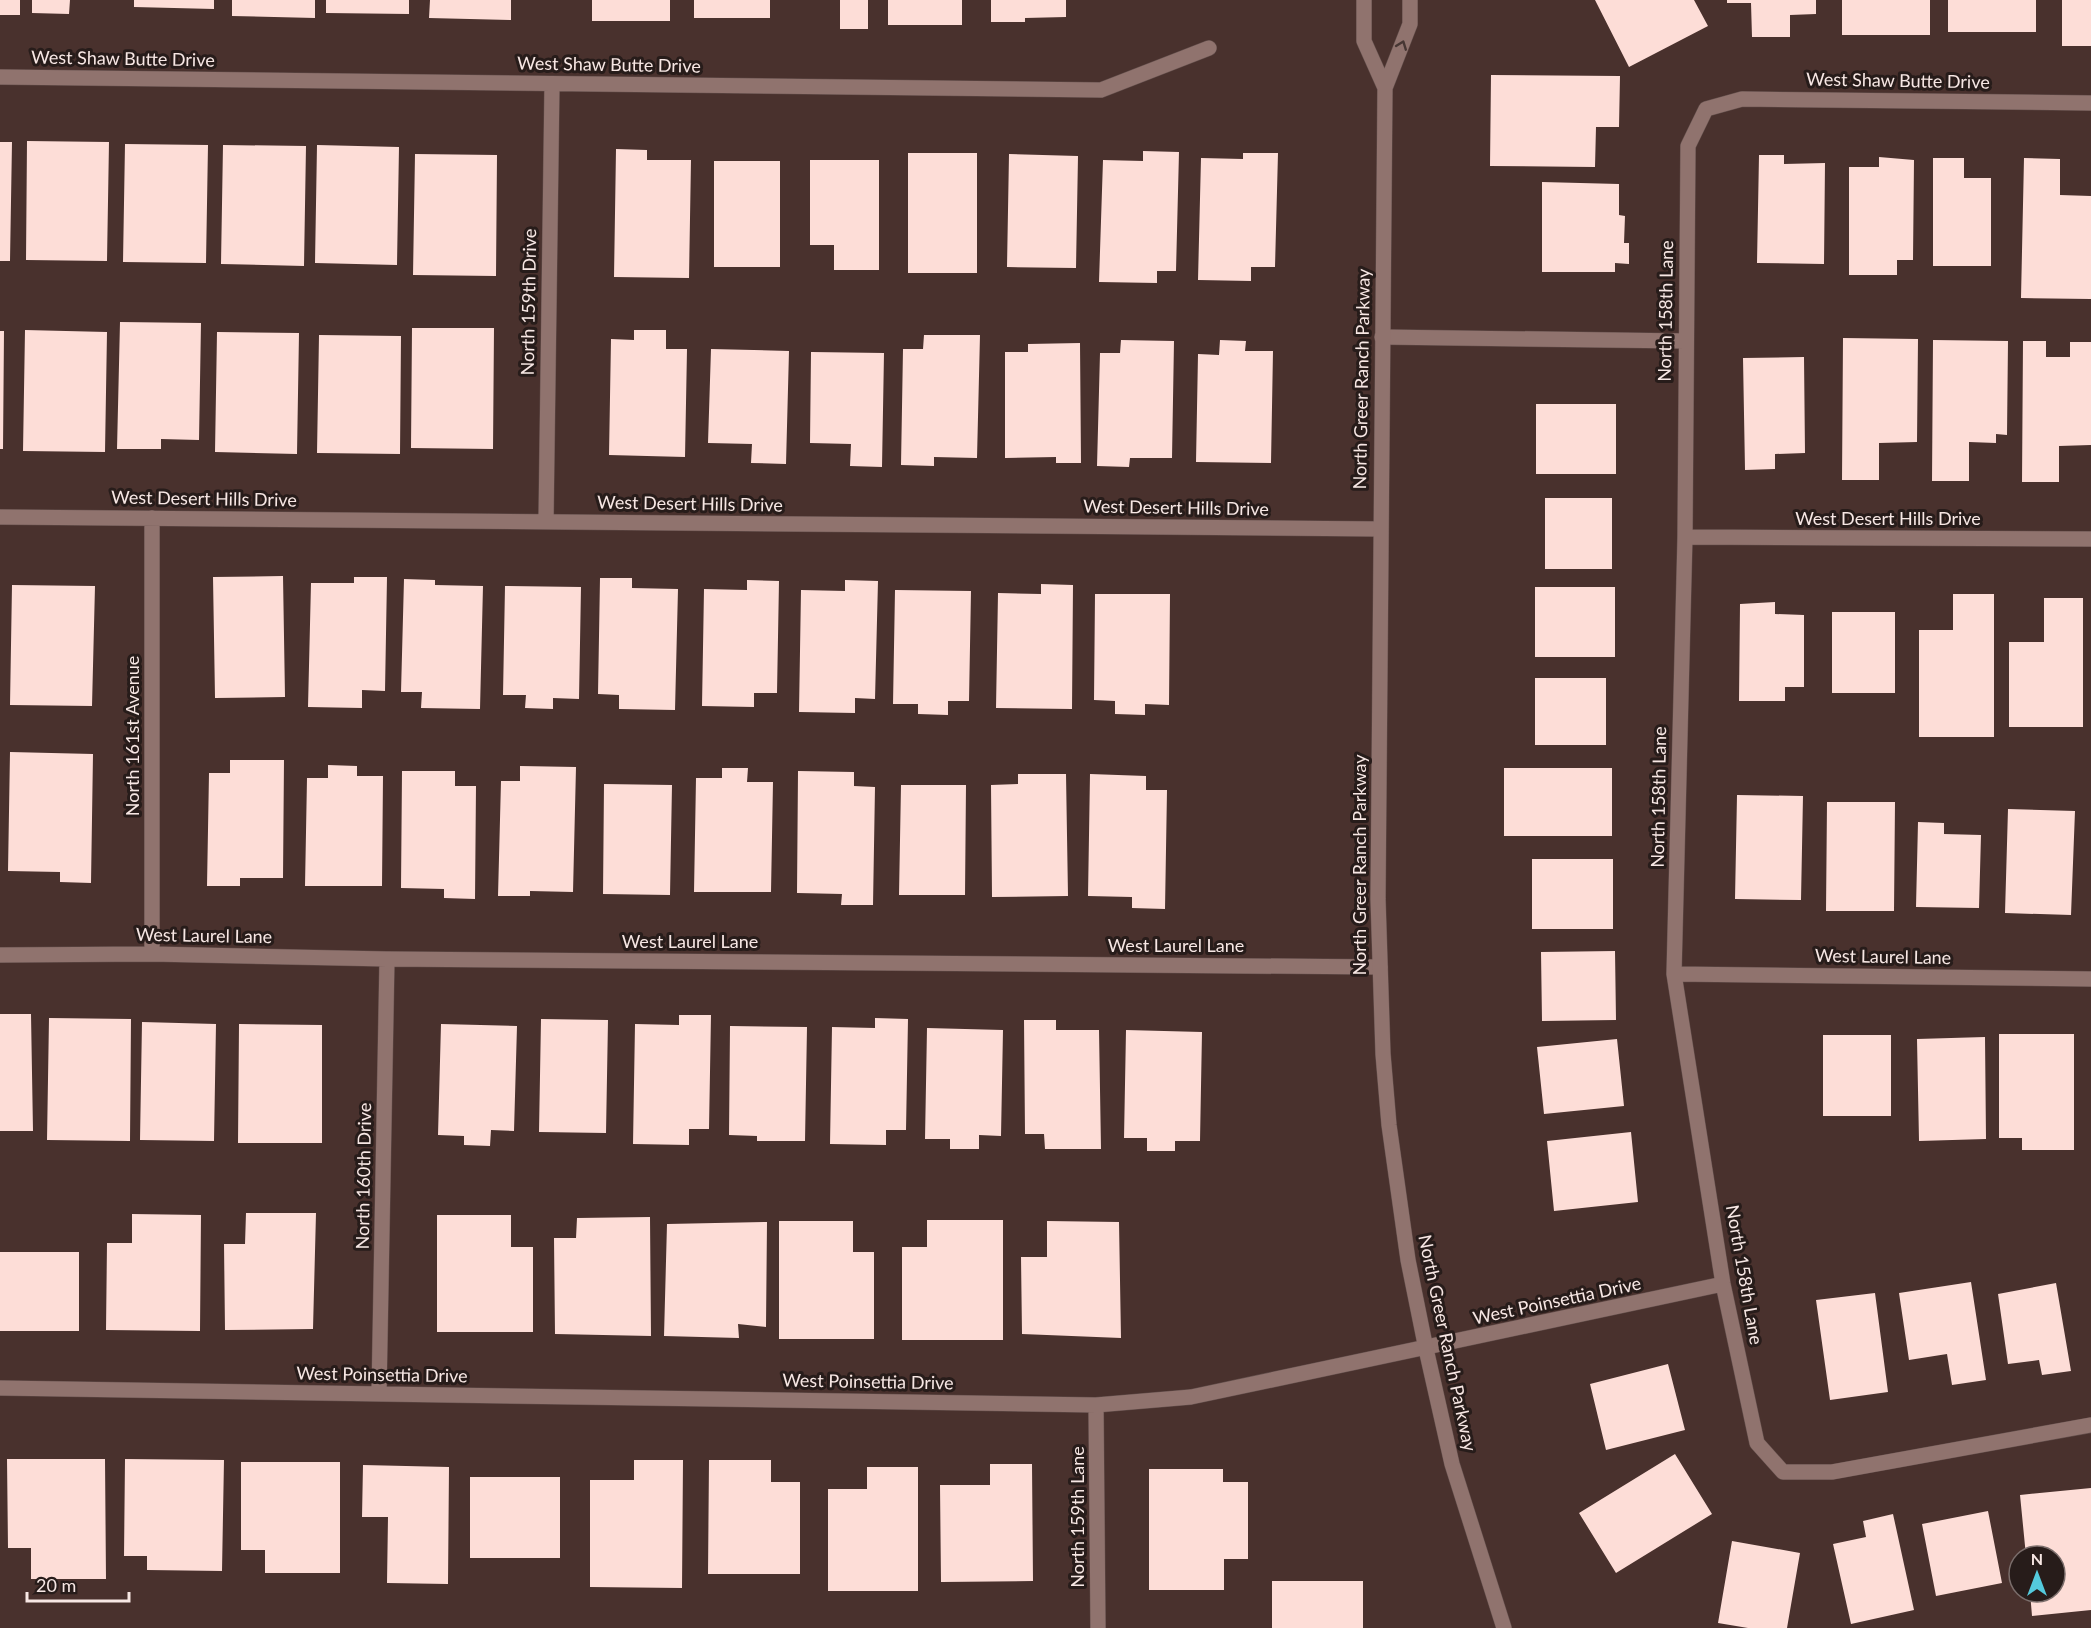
<svg xmlns="http://www.w3.org/2000/svg" width="2091" height="1628" viewBox="0 0 2091 1628" font-family="Lato,sans-serif">
  <rect width="100%" height="100%" fill="#49312d"/>
  <path fill="#fdddd7" d="M 0,0 L 20,0 L 20,15 L 0,15 Z
    M 32,0 L 70,0 L 69,14 L 32,13 Z
    M 134,0 L 214,0 L 214,9 L 134,7 Z
    M 232,0 L 315,0 L 315,18 L 232,16 Z
    M 326,0 L 409,0 L 409,14 L 326,13 Z
    M 430,0 L 511,0 L 511,20 L 429,18 Z
    M 592,0 L 670,0 L 670,21 L 592,21 Z
    M 694,0 L 770,0 L 770,18 L 694,18 Z
    M 840,0 L 868,0 L 868,29 L 840,29 Z
    M 888,0 L 962,0 L 962,25 L 888,25 Z
    M 991,0 L 1066,0 L 1066,17 L 1025,18 L 1025,22 L 991,22 Z
    M 1595,0 L 1694,0 L 1708,26 L 1629,67 Z
    M 1727,0 L 1816,0 L 1816,14 L 1790,15 L 1790,37 L 1752,37 L 1751,3 L 1727,3 Z
    M 1842,0 L 1930,0 L 1930,35 L 1842,35 Z
    M 1948,0 L 2036,0 L 2036,32 L 1948,32 Z
    M 2062,0 L 2091,0 L 2091,46 L 2062,46 Z
    M 1491,75 L 1620,76 L 1619,127 L 1596,127 L 1595,167 L 1490,166 Z
    M 27,141 L 109,142 L 107,261 L 26,260 Z
    M 0,142 L 12,142 L 10,261 L 0,261 Z
    M 125,144 L 208,145 L 206,263 L 123,262 Z
    M 223,145 L 306,146 L 304,266 L 221,264 Z
    M 317,145 L 399,147 L 397,265 L 315,263 Z
    M 616,149 L 647,150 L 647,160 L 691,160 L 689,278 L 614,277 Z
    M 1143,151 L 1179,152 L 1176,271 L 1157,271 L 1157,283 L 1099,282 L 1103,160 L 1143,161 Z
    M 908,153 L 977,153 L 977,273 L 908,273 Z
    M 1243,153 L 1278,153 L 1275,267 L 1251,267 L 1251,281 L 1198,280 L 1201,158 L 1243,159 Z
    M 415,154 L 497,155 L 496,276 L 413,275 Z
    M 1009,154 L 1078,156 L 1076,268 L 1007,267 Z
    M 1759,155 L 1784,155 L 1784,164 L 1825,163 L 1824,264 L 1757,263 Z
    M 1879,157 L 1914,160 L 1913,260 L 1897,260 L 1897,275 L 1849,275 L 1849,167 L 1879,167 Z
    M 1933,158 L 1964,158 L 1964,178 L 1991,178 L 1991,266 L 1933,266 Z
    M 2024,158 L 2060,159 L 2060,195 L 2091,196 L 2091,299 L 2021,298 Z
    M 810,160 L 879,160 L 879,270 L 834,270 L 834,245 L 810,245 Z
    M 714,161 L 780,161 L 780,267 L 714,267 Z
    M 1542,182 L 1619,184 L 1619,215 L 1625,216 L 1624,243 L 1629,243 L 1629,264 L 1615,263 L 1615,272 L 1542,272 Z
    M 120,322 L 201,323 L 199,440 L 161,439 L 161,449 L 117,449 Z
    M 412,328 L 494,328 L 493,449 L 411,448 Z
    M 25,330 L 107,332 L 105,452 L 23,451 Z
    M 634,330 L 666,330 L 666,349 L 687,349 L 685,457 L 609,455 L 611,339 L 634,340 Z
    M 0,331 L 4,331 L 3,449 L 0,449 Z
    M 217,332 L 299,333 L 297,454 L 215,452 Z
    M 319,335 L 401,336 L 400,454 L 317,453 Z
    M 924,335 L 980,335 L 977,458 L 934,457 L 934,466 L 901,465 L 903,349 L 923,349 Z
    M 1843,338 L 1918,339 L 1917,442 L 1879,443 L 1879,480 L 1842,480 Z
    M 1121,340 L 1174,341 L 1172,458 L 1130,458 L 1129,467 L 1097,466 L 1100,353 L 1120,353 Z
    M 1220,340 L 1246,341 L 1245,351 L 1273,351 L 1271,463 L 1196,462 L 1198,354 L 1219,355 Z
    M 1933,340 L 2008,341 L 2007,435 L 1996,434 L 1996,443 L 1969,442 L 1969,481 L 1932,481 Z
    M 2023,341 L 2046,341 L 2046,357 L 2070,357 L 2070,342 L 2091,342 L 2091,445 L 2059,446 L 2059,482 L 2022,482 Z
    M 1080,343 L 1081,463 L 1056,463 L 1056,457 L 1005,458 L 1005,352 L 1028,352 L 1028,344 Z
    M 711,349 L 789,351 L 786,464 L 751,463 L 752,444 L 708,443 Z
    M 811,352 L 884,353 L 882,467 L 850,466 L 851,444 L 810,443 Z
    M 1804,357 L 1805,453 L 1775,454 L 1775,469 L 1745,470 L 1743,358 Z
    M 1536,404 L 1616,404 L 1616,474 L 1536,474 Z
    M 1545,498 L 1612,498 L 1612,569 L 1545,569 Z
    M 283,576 L 285,697 L 215,698 L 213,577 Z
    M 354,577 L 387,577 L 385,691 L 362,690 L 362,708 L 308,707 L 311,583 L 354,583 Z
    M 600,578 L 632,578 L 632,588 L 678,589 L 675,710 L 619,709 L 619,695 L 598,694 Z
    M 404,579 L 435,580 L 435,585 L 483,586 L 480,709 L 421,708 L 422,692 L 401,692 Z
    M 747,580 L 779,581 L 777,693 L 754,693 L 754,707 L 702,706 L 704,589 L 747,590 Z
    M 845,580 L 878,581 L 875,699 L 855,698 L 855,713 L 799,712 L 801,590 L 845,591 Z
    M 1041,584 L 1073,585 L 1072,709 L 996,708 L 998,593 L 1041,594 Z
    M 12,585 L 95,586 L 92,706 L 10,705 Z
    M 505,586 L 581,587 L 579,699 L 553,698 L 553,709 L 525,708 L 526,695 L 503,695 Z
    M 1535,587 L 1615,587 L 1615,657 L 1535,657 Z
    M 895,590 L 971,591 L 969,701 L 948,701 L 948,715 L 918,714 L 918,704 L 893,704 Z
    M 1095,594 L 1170,594 L 1169,705 L 1145,704 L 1145,715 L 1115,714 L 1115,701 L 1094,700 Z
    M 1953,594 L 1994,594 L 1994,737 L 1919,737 L 1919,630 L 1953,630 Z
    M 2044,598 L 2083,598 L 2083,727 L 2009,727 L 2009,642 L 2044,642 Z
    M 1775,602 L 1775,614 L 1804,615 L 1804,687 L 1785,687 L 1785,701 L 1739,701 L 1740,604 Z
    M 1832,612 L 1895,612 L 1895,693 L 1832,693 Z
    M 1535,678 L 1606,678 L 1606,745 L 1535,745 Z
    M 10,752 L 93,754 L 91,883 L 60,882 L 60,872 L 8,871 Z
    M 230,760 L 284,760 L 283,878 L 240,878 L 240,886 L 207,886 L 209,773 L 230,773 Z
    M 328,765 L 357,766 L 357,776 L 383,776 L 382,886 L 305,886 L 307,778 L 328,778 Z
    M 520,766 L 576,767 L 573,892 L 530,891 L 530,896 L 498,896 L 501,781 L 520,781 Z
    M 722,768 L 748,768 L 747,782 L 773,782 L 771,892 L 694,892 L 696,778 L 722,778 Z
    M 1504,768 L 1612,768 L 1612,836 L 1504,836 Z
    M 402,771 L 455,771 L 455,786 L 476,786 L 475,899 L 444,898 L 444,889 L 401,888 Z
    M 798,771 L 854,772 L 854,786 L 875,787 L 873,905 L 841,905 L 842,894 L 797,893 Z
    M 1018,774 L 1066,774 L 1068,896 L 992,897 L 991,785 L 1018,784 Z
    M 1090,774 L 1146,776 L 1146,790 L 1167,790 L 1165,909 L 1132,908 L 1132,897 L 1088,896 Z
    M 604,784 L 672,785 L 670,895 L 603,894 Z
    M 901,785 L 966,785 L 965,895 L 899,895 Z
    M 1737,795 L 1803,796 L 1801,900 L 1735,899 Z
    M 1827,802 L 1895,802 L 1894,911 L 1826,911 Z
    M 2008,809 L 2075,811 L 2071,915 L 2005,913 Z
    M 1918,822 L 1944,823 L 1944,834 L 1981,835 L 1979,908 L 1916,907 Z
    M 1532,859 L 1613,859 L 1613,929 L 1532,929 Z
    M 1615,951 L 1616,1020 L 1542,1021 L 1541,952 Z
    M 0,1014 L 31,1014 L 33,1131 L 0,1131 Z
    M 679,1015 L 711,1015 L 709,1129 L 689,1129 L 689,1145 L 633,1144 L 635,1024 L 679,1025 Z
    M 49,1018 L 131,1019 L 130,1141 L 47,1140 Z
    M 875,1018 L 908,1019 L 906,1130 L 886,1130 L 886,1145 L 830,1144 L 832,1027 L 875,1028 Z
    M 541,1019 L 608,1020 L 606,1133 L 539,1132 Z
    M 1024,1020 L 1056,1020 L 1056,1030 L 1099,1030 L 1101,1149 L 1045,1149 L 1044,1134 L 1025,1134 Z
    M 142,1022 L 216,1024 L 214,1141 L 140,1140 Z
    M 239,1024 L 322,1025 L 322,1143 L 238,1143 Z
    M 441,1024 L 517,1026 L 514,1131 L 491,1130 L 490,1146 L 464,1145 L 464,1136 L 438,1135 Z
    M 730,1026 L 807,1027 L 805,1141 L 757,1141 L 757,1136 L 729,1135 Z
    M 927,1028 L 1003,1030 L 1001,1136 L 979,1135 L 979,1149 L 950,1149 L 950,1139 L 925,1139 Z
    M 1126,1030 L 1202,1032 L 1200,1141 L 1175,1141 L 1175,1151 L 1147,1151 L 1147,1138 L 1124,1138 Z
    M 1999,1034 L 2074,1034 L 2074,1150 L 2022,1150 L 2022,1138 L 1999,1138 Z
    M 1823,1035 L 1891,1035 L 1891,1116 L 1823,1116 Z
    M 1985,1037 L 1986,1139 L 1919,1141 L 1917,1039 Z
    M 1617,1039 L 1624,1106 L 1544,1114 L 1537,1047 Z
    M 1631,1132 L 1638,1202 L 1554,1211 L 1547,1141 Z
    M 246,1213 L 316,1213 L 313,1329 L 225,1330 L 224,1244 L 245,1244 Z
    M 132,1214 L 201,1215 L 200,1331 L 106,1330 L 107,1243 L 132,1243 Z
    M 437,1215 L 511,1215 L 511,1247 L 533,1247 L 533,1332 L 437,1332 Z
    M 650,1217 L 651,1336 L 555,1334 L 554,1238 L 576,1238 L 577,1218 Z
    M 927,1220 L 1003,1220 L 1003,1340 L 902,1340 L 902,1247 L 927,1247 Z
    M 779,1221 L 853,1221 L 853,1252 L 874,1252 L 874,1339 L 779,1339 Z
    M 1047,1221 L 1119,1222 L 1121,1338 L 1022,1334 L 1021,1257 L 1047,1257 Z
    M 767,1222 L 766,1327 L 738,1324 L 739,1338 L 664,1336 L 667,1224 Z
    M 0,1252 L 79,1252 L 79,1331 L 0,1331 Z
    M 1971,1282 L 1986,1380 L 1952,1385 L 1947,1354 L 1909,1360 L 1899,1293 Z
    M 2056,1283 L 2071,1371 L 2042,1375 L 2039,1360 L 2008,1364 L 1998,1294 Z
    M 1875,1293 L 1888,1392 L 1830,1400 L 1816,1300 Z
    M 1668,1364 L 1685,1430 L 1606,1450 L 1590,1384 Z
    M 1675,1454 L 1712,1514 L 1616,1573 L 1579,1513 Z
    M 7,1459 L 105,1459 L 106,1579 L 31,1579 L 31,1548 L 8,1548 Z
    M 125,1459 L 224,1460 L 222,1571 L 147,1570 L 147,1556 L 124,1556 Z
    M 634,1460 L 683,1460 L 682,1588 L 590,1587 L 590,1480 L 634,1480 Z
    M 709,1460 L 771,1460 L 771,1482 L 800,1482 L 800,1574 L 708,1574 Z
    M 241,1462 L 340,1462 L 340,1573 L 265,1573 L 265,1550 L 241,1550 Z
    M 990,1464 L 1032,1464 L 1033,1581 L 941,1582 L 940,1485 L 990,1485 Z
    M 363,1465 L 449,1467 L 448,1584 L 387,1583 L 388,1517 L 362,1517 Z
    M 867,1467 L 918,1467 L 918,1591 L 828,1591 L 828,1489 L 867,1489 Z
    M 1149,1469 L 1223,1469 L 1223,1482 L 1248,1482 L 1248,1559 L 1224,1559 L 1224,1590 L 1149,1590 Z
    M 470,1477 L 560,1477 L 560,1558 L 470,1558 Z
    M 2091,1488 L 2091,1610 L 2032,1616 L 2030,1592 L 2055,1592 L 2055,1556 L 2026,1556 L 2020,1495 Z
    M 1988,1511 L 2002,1583 L 1936,1596 L 1922,1524 Z
    M 1893,1514 L 1914,1610 L 1851,1624 L 1833,1544 L 1866,1537 L 1863,1521 Z
    M 1732,1541 L 1800,1553 L 1787,1628 L 1748,1628 L 1718,1623 Z
    M 1272,1581 L 1363,1581 L 1363,1628 L 1272,1628 Z"/>
  <g fill="none" stroke-linecap="round" stroke-linejoin="round">
    <defs>
      <path id="minor" d="M 0,77 L 1101,90 L 1209,48
        M 2091,103 L 1742,99 L 1706,109 L 1688,146 L 1685,537 L 1674,974 L 1723,1284 L 1757,1443 L 1783,1472 L 1832,1472 L 2091,1425
        M 1382,337 L 1685,341
        M 0,517 L 1380,529
        M 152,518 L 152,954
        M 546,522 L 552,84
        M 1685,537 L 2091,539
        M 0,955 L 152,954 L 387,959 L 1380,967
        M 1674,974 L 2091,979
        M 0,1388 L 1096,1405 L 1191,1397 L 1723,1284
        M 379,1394 L 387,959
        M 1096,1405 L 1098,1628"/>
      <path id="tertiary" d="M 1364,0 L 1364,41 L 1385,88
        M 1410,0 L 1410,24 L 1385,88 L 1378,899 L 1383,1054 L 1389,1125 L 1408,1260 L 1426,1349 L 1452,1464 L 1504,1628"/>
    </defs>
    <use href="#minor" stroke="#624e4b" stroke-width="16"/>
    <use href="#tertiary" stroke="#624e4b" stroke-width="16"/>
    <use href="#minor" stroke="#90736e" stroke-width="15"/>
    <use href="#tertiary" stroke="#90736e" stroke-width="15"/>
  </g>
  <defs><path id="oneway-chevron" d="M-2-3.5L2.5 0L-2 3.5" fill="none" stroke-width="1.6" stroke-linecap="round" stroke-linejoin="round" transform="scale(1.5)"/></defs>
  <use stroke="#463633" href="#oneway-chevron" transform="translate(1402 45) rotate(-69)"/>
  <g text-anchor="middle" stroke-width="6" stroke-linejoin="round" paint-order="stroke">
    <g font-size="18" fill="#f7e7e4" stroke="#271c1a">
      <text transform="translate(123 59) rotate(1)" y="6">West Shaw Butte Drive</text>
      <text transform="translate(609 65) rotate(1)" y="6">West Shaw Butte Drive</text>
      <text transform="translate(1898 81) rotate(1)" y="6">West Shaw Butte Drive</text>
      <text transform="translate(529 302) rotate(-89)" y="6">North 159th Drive</text>
      <text transform="translate(1666 311) rotate(-89)" y="6">North 158th Lane</text>
      <text transform="translate(1362 379) rotate(-89)" y="6">North Greer Ranch Parkway</text>
      <text transform="translate(204 499) rotate(1)" y="6">West Desert Hills Drive</text>
      <text transform="translate(690 504) rotate(1)" y="6">West Desert Hills Drive</text>
      <text transform="translate(1176 508) rotate(1)" y="6">West Desert Hills Drive</text>
      <text x="1888" y="525">West Desert Hills Drive</text>
      <text transform="translate(133 736) rotate(-90)" y="6">North 161st Avenue</text>
      <text transform="translate(1659 797) rotate(-89)" y="6">North 158th Lane</text>
      <text transform="translate(1360 865) rotate(-90)" y="6">North Greer Ranch Parkway</text>
      <text transform="translate(204 936) rotate(1)" y="6">West Laurel Lane</text>
      <text x="690" y="948">West Laurel Lane</text>
      <text x="1176" y="952">West Laurel Lane</text>
      <text transform="translate(1883 957) rotate(1)" y="6">West Laurel Lane</text>
      <text transform="translate(364 1176) rotate(-89)" y="6">North 160th Drive</text>
      <text transform="translate(1744 1275) rotate(80)" y="6">North 158th Lane</text>
      <text transform="translate(1557 1301) rotate(-12)" y="6">West Poinsettia Drive</text>
      <text transform="translate(1447 1343) rotate(78)" y="6">North Greer Ranch Parkway</text>
      <text transform="translate(382 1375) rotate(1)" y="6">West Poinsettia Drive</text>
      <text transform="translate(868 1382) rotate(1)" y="6">West Poinsettia Drive</text>
      <text transform="translate(1078 1517) rotate(-90)" y="6">North 159th Lane</text>
    </g>
  </g>
  <g transform="translate(2037 1574)"><circle r="28" fill="#271c1a" stroke="#7a6d6b" stroke-width="1.5"/>
  <path d="M0-4.5L10 22L0 15L-10 22Z" fill="#54cadd"/>
  <text y="-9" font-size="16" font-weight="bold" text-anchor="middle" fill="#f7e7e4">N</text>
  </g>
  <path d="M27 1592v9h102v-9" fill="none" stroke="#f7e7e4" stroke-width="3"/>
  <text x="36" y="1592" font-size="18" fill="#f7e7e4" stroke="#271c1a" stroke-width="4.5" paint-order="stroke">20 m</text>
</svg>
